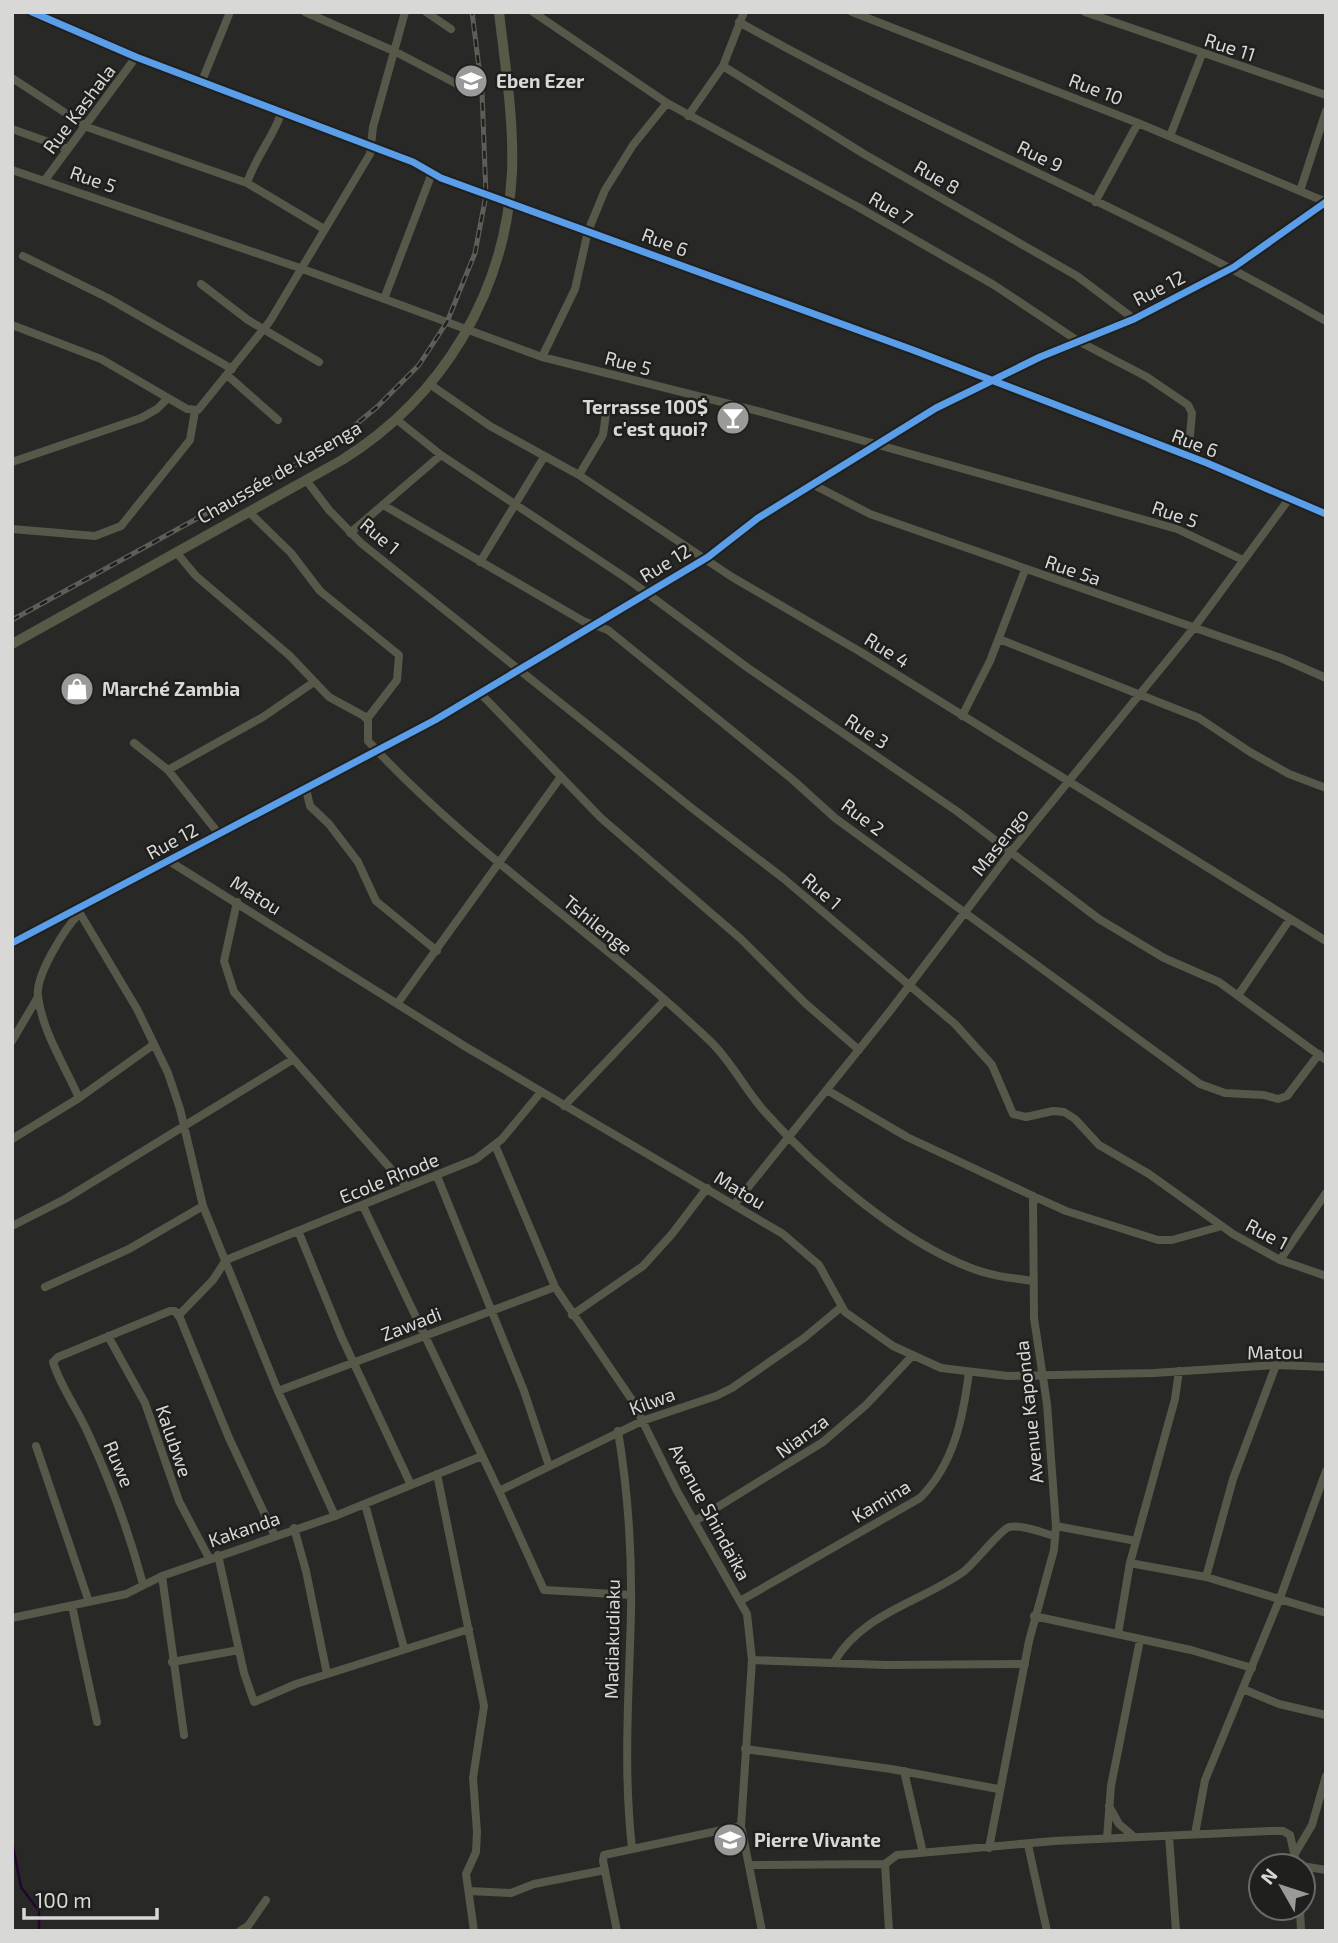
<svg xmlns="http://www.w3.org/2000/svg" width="1338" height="1943" viewBox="0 0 1338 1943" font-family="'Exo 2',sans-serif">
  <rect width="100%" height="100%" fill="#282827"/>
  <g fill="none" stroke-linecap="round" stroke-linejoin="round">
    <path stroke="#23052e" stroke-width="2.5" d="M 12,1841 L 21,1887 L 39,1911 L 39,1931"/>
    <path stroke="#57584a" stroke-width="8" d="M 32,12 L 136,57 L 413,162 L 441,178 L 913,350 L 1207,463 L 1326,514
      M 305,12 L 396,52 L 474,93
      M 426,12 L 451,29
      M 533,12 L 667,103 L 858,207 L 994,285 L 1078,341 L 1147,377 L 1188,405 L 1192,413 L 1188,457
      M 852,12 L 1138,123 L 1326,202
      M 1085,12 L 1326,95
      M 739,22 C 931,130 1136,211 1326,321
      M 723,66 L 864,154 L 1077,276 L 1134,319
      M 12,78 L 87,127 L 247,183 L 324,229
      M 202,81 L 230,12
      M 688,116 L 723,66 L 744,12
      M 12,129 L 68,149
      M 1170,136 L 1202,54
      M 12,170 L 300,268 L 542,357 L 765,413 L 1177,529 L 1243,560
      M 45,180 L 136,57
      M 247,183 C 255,158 272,139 281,114
      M 1300,191 L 1326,111
      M 1095,202 L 1138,123
      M 23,256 L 108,298 L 232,369
      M 201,284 L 248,320 L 319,362
      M 384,299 L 432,173
      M 12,325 L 101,359 L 187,409 L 198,410 L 270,321 L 370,154 L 373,127 L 405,12
      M 542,357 L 575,289 L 588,231 L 605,190 L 633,145 L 667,103
      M 227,375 L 278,420
      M 431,385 L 490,426 L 579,475 L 732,577 L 859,651 L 1326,941
      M 396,419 L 441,455 L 629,580 L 748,668 L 958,812 L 1099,919 L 1164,958 L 1219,982 L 1326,1060
      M 12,462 L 141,418 L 157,409 L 168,398
      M 579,475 L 603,435 L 606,413
      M 306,480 L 329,510 L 361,543 L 693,809 L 783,878 L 955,1024 L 992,1065 L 1013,1114 L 1026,1117 L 1053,1111 L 1064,1112 L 1075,1119 L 1099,1145 L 1149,1174 L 1233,1234 L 1280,1260 L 1326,1276
      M 812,484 L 870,514 L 1281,658 L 1326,678
      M 385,506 L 583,621 L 608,630 L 793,780 L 835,818 L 1200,1084 L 1225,1093 L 1264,1095 L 1278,1099 L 1287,1096 L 1319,1054
      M 249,512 L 291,553 L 320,591 L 399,655 L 397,680 L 367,719
      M 12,529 L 95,536 L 121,526 L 190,440 L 195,411
      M 350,533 L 441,455
      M 176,552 L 196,576 L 290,656 L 329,697 L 364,716 L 368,721 L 368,741 C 471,853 600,936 710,1041 C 732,1062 745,1090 765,1112 C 816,1169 900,1241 971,1268 C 991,1276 1012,1278 1033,1281
      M 480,562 L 544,457
      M 999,639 L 1199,718 L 1250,752 L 1289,774 L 1326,788
      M 480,693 L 601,818 L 741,939 L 805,1003 L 859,1050
      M 962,716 L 990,661 L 1025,570
      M 134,743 L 168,770 L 219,834
      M 168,770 L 263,717 L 314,682
      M 306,789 L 310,806 L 329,824 L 358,862 L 376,901 L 437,951
      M 169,861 L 466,1047 L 783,1234 L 819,1265 L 845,1312 L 893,1346 L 941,1368 L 1008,1376 L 1154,1373 L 1276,1365 L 1326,1367
      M 237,902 L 224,961 L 234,992 L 407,1187
      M 78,910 L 137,1009 L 168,1073 L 180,1109 L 203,1206 L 278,1391 L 335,1516
      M 12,943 L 435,720 L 708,557 L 758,518 L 936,408 L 1040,357 L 1134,319 L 1234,267 L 1326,202
      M 1239,994 L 1290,919
      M 397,1004 L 560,778
      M 12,1041 L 38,997
      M 827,1090 L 907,1137 L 1033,1196 L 1066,1211 L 1158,1240 L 1172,1240 L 1222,1226
      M 79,1098 C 65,1066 42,1031 38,996 C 35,976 65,928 79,914
      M 564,1106 L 664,1001
      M 12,1139 L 79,1098 L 153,1045
      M 495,1145 L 555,1287 L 632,1400 L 677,1491 L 747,1614 L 752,1660 L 741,1826 L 762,1931
      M 437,1176 L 524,1391 L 549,1466
      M 734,1205 L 890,1011 L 1010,853 L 1193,629 L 1289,499
      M 363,1206 L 499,1491 L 642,1421 L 716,1396 L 732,1388 L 804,1338 L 840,1308
      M 12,1226 L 65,1199 L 292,1060
      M 299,1233 L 342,1338 L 411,1485
      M 1280,1260 L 1326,1193
      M 45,1287 L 129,1249 L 203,1206
      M 179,1315 L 213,1280 L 226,1260 L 476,1159 L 502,1139 L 541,1092
      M 572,1315 L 643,1266 L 672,1234 L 707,1188
      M 108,1336 L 145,1403 L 179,1501 L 209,1558
      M 278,1391 L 555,1287
      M 618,1431 C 628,1491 632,1552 631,1613 C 629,1692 623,1769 632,1848
      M 36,1446 L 89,1602
      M 437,1474 L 484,1706 L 473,1778 L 477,1832 L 476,1852 L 466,1874 L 474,1931
      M 499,1491 L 544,1590 L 631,1595
      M 365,1504 L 404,1648
      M 695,1521 L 823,1442 L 866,1405 L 912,1356
      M 1056,1526 L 1136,1541
      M 294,1528 L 306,1571 L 327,1674
      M 218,1555 L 244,1673 L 254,1702 L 296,1684 L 469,1629
      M 1130,1563 L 1206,1577 L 1326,1613
      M 162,1576 L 184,1735
      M 1206,1577 L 1233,1479 L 1276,1365
      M 143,1584 C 129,1532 111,1483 88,1433 C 77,1408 61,1388 53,1362 L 58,1357 L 170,1311 L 175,1311 L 180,1318 L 229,1438 L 274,1534
      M 740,1601 L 920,1498 C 954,1464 963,1418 969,1372
      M 72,1606 L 97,1722
      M 1034,1616 L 1191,1650 L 1252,1668
      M 12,1618 L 126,1594 L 162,1576 L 335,1516 L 482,1456
      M 1118,1634 L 1130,1563 L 1175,1399 L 1179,1371
      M 752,1660 L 886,1665 L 1025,1664
      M 172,1662 L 239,1650
      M 834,1662 C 863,1613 919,1603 963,1572 C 975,1563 1000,1530 1009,1527 C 1022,1524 1042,1533 1055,1536
      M 1243,1689 L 1279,1704 L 1326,1715
      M 745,1749 L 891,1769 L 998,1789
      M 904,1771 L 923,1853
      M 1109,1806 L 1119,1824 L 1133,1836
      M 1195,1834 L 1205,1780 L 1280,1598 L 1326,1471
      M 1169,1836 L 1176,1931
      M 1107,1838 L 1111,1786 L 1140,1640
      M 1028,1845 L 1047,1931
      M 989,1848 L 1029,1641 L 1054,1550 L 1056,1526 L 1047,1404 L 1034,1318 L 1033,1196
      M 1296,1852 L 1312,1825 L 1326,1776
      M 885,1864 L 889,1931
      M 749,1865 L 885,1864 L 897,1855 L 1054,1841 L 1270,1831 L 1283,1831 L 1290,1835 L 1297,1866
      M 1296,1865 L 1326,1870
      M 469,1891 L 511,1893 L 534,1884 L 605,1870
      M 1300,1908 L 1301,1931
      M 240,1931 L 248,1926 L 266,1900
      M 617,1931 L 603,1861 L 604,1855 L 741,1826"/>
    <path stroke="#585947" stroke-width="10" d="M 12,644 L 342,460 C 443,397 506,292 512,172 C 514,119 505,65 499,12"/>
    <defs>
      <path id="rail" d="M 12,620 L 331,445 L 377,407 L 419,365 L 447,322 L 475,253 L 486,195 L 482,92 L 472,12"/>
    </defs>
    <use href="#rail" stroke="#5e5e57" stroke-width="5"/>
    <use href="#rail" stroke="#1f201d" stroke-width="2.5" stroke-dasharray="8" stroke-linecap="butt"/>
    <defs>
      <path id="cycleway" d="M 32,12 L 136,57 L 413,162 L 441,178 L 913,350 L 1207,463 L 1326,514
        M 12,943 L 435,720 L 708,557 L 758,518 L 936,408 L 1040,357 L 1134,319 L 1234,267 L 1326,202"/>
    </defs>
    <use href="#cycleway" stroke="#1f201d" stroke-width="11"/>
    <use href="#cycleway" stroke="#5a9eea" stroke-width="7"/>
  </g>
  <defs>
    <symbol id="school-disc" viewBox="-11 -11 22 22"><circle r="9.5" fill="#9a9a99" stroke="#1f201d"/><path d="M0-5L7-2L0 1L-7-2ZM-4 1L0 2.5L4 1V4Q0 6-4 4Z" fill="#fff"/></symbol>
    <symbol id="bar-disc" viewBox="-11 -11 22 22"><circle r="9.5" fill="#9a9a99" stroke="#1f201d"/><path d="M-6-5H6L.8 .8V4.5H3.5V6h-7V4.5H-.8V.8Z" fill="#fff"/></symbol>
    <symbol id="shop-disc" viewBox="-11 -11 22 22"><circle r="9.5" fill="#9a9a99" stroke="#1f201d"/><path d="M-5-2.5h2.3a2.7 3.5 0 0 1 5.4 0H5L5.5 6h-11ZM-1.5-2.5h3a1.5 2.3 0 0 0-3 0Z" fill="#fff"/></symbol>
  </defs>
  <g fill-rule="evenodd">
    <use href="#school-disc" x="452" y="62" width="38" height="38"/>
    <use href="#bar-disc" x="714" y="399" width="38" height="38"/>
    <use href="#shop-disc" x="58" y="670" width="38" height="38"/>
    <use href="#school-disc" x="711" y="1821" width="38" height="38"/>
  </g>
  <g text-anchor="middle" stroke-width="5" stroke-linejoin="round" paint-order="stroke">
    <g font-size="19" fill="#d8d8d6" stroke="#1f201d">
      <text transform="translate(1230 47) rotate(18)" y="7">Rue 11</text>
      <text transform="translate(1096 89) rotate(21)" y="7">Rue 10</text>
      <text transform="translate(79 109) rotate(-53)" y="7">Rue Kashala</text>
      <text transform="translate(1040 156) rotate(26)" y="7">Rue 9</text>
      <text transform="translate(937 177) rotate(30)" y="7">Rue 8</text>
      <text transform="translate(93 179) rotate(19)" y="7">Rue 5</text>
      <text transform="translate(891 208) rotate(30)" y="7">Rue 7</text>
      <text transform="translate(665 242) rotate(21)" y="7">Rue 6</text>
      <text transform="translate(1159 288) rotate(-27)" y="7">Rue 12</text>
      <text transform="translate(628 363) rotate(15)" y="7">Rue 5</text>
      <text transform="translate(1195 443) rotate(21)" y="7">Rue 6</text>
      <text transform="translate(279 472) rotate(-30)" y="7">Chaussée de Kasenga</text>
      <text transform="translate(1175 514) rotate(19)" y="7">Rue 5</text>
      <text transform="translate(380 536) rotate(40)" y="7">Rue 1</text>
      <text transform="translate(665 563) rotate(-31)" y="7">Rue 12</text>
      <text transform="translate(1073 570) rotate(19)" y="7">Rue 5a</text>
      <text transform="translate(887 650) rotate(32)" y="7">Rue 4</text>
      <text transform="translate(867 731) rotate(33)" y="7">Rue 3</text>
      <text transform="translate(863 817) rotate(37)" y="7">Rue 2</text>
      <text transform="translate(172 841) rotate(-28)" y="7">Rue 12</text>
      <text transform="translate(1000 842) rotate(-52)" y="7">Masengo</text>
      <text transform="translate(822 891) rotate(41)" y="7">Rue 1</text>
      <text transform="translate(256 895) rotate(32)" y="7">Matou</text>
      <text transform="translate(598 925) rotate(39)" y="7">Tshilenge</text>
      <text transform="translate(389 1178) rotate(-22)" y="7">Ecole Rhode</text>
      <text transform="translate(740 1190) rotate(31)" y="7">Matou</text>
      <text transform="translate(1267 1234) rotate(28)" y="7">Rue 1</text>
      <text transform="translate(411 1324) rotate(-21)" y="7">Zawadi</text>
      <text transform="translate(1275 1352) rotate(-1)" y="7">Matou</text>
      <text transform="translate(652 1401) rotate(-20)" y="7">Kilwa</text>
      <text transform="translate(1029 1412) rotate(-96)" y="7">Avenue Kaponda</text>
      <text transform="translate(802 1436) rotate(-36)" y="7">Nianza</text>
      <text transform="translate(174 1441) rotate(71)" y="7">Kalubwe</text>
      <text transform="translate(119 1464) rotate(67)" y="7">Ruwe</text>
      <text transform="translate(881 1501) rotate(-31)" y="7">Kamina</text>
      <text transform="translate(710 1512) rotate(62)" y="7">Avenue Shindaïka</text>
      <text transform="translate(244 1529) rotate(-19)" y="7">Kakanda</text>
      <text transform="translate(612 1639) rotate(-89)" y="7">Madiakudiaku</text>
    </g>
    <g font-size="19" font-weight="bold" fill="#d8d8d6" stroke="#1f201d" text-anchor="start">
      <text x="496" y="88">Eben Ezer</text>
      <text x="708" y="414" text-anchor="end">Terrasse 100$<tspan x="708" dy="22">c'est quoi?</tspan></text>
      <text x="102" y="696">Marché Zambia</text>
      <text x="754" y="1847">Pierre Vivante</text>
    </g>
  </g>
  <rect width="1338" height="1943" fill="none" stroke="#d8d8d6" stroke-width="28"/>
  <g transform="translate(1282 1887) rotate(309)"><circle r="33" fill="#1f201d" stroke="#696a67" stroke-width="2"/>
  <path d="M0-5L12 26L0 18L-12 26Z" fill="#9a9a99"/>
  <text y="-10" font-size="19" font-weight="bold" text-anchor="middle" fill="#d8d8d6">N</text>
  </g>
  <path d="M24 1908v10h133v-10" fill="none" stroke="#d8d8d6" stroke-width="3.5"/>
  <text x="35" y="1908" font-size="21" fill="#d8d8d6" stroke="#1f201d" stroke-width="5" paint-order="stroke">100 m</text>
</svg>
